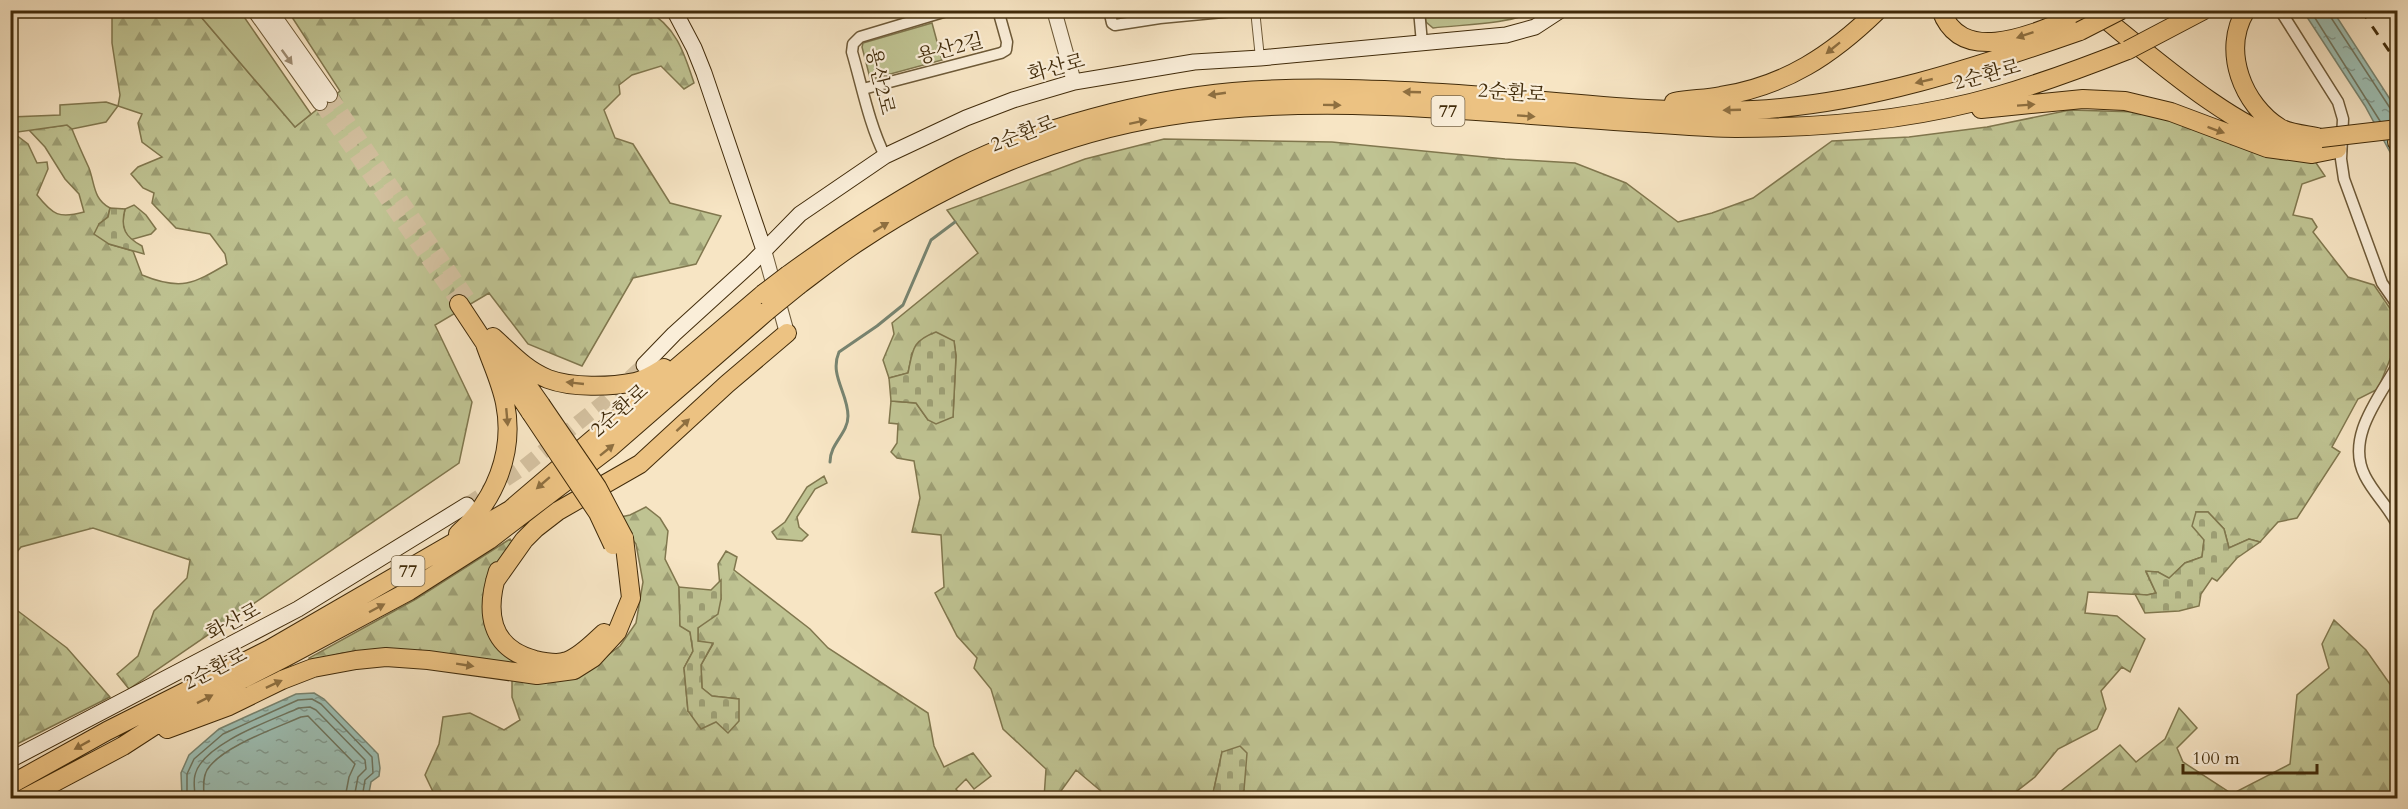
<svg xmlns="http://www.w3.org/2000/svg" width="2408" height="809" viewBox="0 0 2408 809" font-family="Cardo,'Noto Serif KR',serif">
  <defs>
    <pattern id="forest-firs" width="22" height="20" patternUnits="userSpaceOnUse" patternTransform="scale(1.5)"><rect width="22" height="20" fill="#bfc392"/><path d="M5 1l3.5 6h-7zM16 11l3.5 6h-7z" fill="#9d9f75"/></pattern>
    <pattern id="cemetery-stones" width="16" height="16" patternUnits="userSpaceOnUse" patternTransform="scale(1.5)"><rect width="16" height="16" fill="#bfc392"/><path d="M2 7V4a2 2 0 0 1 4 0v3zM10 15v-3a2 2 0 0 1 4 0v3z" fill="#9d9f75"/></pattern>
    <pattern id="water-ripples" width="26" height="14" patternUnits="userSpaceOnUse" patternTransform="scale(1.5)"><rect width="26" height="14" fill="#9dbfb4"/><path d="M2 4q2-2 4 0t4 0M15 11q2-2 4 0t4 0" fill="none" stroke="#829b91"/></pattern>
  </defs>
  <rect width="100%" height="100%" fill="#f7e5c4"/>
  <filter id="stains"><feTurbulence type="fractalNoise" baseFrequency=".00333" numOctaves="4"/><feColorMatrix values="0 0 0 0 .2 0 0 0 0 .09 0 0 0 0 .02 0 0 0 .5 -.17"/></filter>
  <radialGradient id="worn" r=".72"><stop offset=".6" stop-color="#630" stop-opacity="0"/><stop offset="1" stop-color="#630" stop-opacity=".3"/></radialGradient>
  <path fill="url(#forest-firs)" stroke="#80774e" stroke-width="1.5" d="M 646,10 C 676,26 684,52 694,83 L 684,89 L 661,66 L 632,75 L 619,85 L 620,94 L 604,110 L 615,138 L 633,144 L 670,203 L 721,216 L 696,264 L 633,278 L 582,366 L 528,344 L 489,293 L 435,325 L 472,402 L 459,463 L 129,689 L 117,674 L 138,656 L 154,611 L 187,578 L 190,560 L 93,528 L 21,547 L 11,559 L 11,133 L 12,132 L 28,144 L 37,163 L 47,162 L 48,169 L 37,195 C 53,215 59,219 84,212 L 79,194 L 65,179 L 45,147 L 29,130 L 67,125 L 72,129 C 77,142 83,155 89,168 C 95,184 93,199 110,208 L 108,217 L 99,224 L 109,244 L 133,251 L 142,275 C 181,291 193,284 227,264 L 225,254 L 210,234 L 176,228 L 152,203 L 154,193 L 143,188 L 131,174 L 138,167 L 162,157 L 142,142 L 138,123 L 142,114 L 118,106 L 120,95 L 112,43 L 112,11 L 196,11 L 295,127 L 340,91 L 288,11 Z
    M 2070,110 L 2138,112 L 2312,157 L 2325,176 L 2302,184 L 2293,215 L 2312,219 L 2317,227 L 2313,232 L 2348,277 L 2374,285 L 2398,320 L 2397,342 L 2378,389 L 2358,399 L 2332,447 L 2340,452 L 2297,518 L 2278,522 L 2260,542 L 2249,539 L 2229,548 L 2224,529 L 2208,512 L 2196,512 L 2204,540 L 2202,557 L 2185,563 L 2169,579 L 2158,572 L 2146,572 L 2156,593 L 2147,595 L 2088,592 L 2085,613 L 2117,616 L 2145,639 L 2130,672 L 2122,667 L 2101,691 L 2106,709 L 2097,729 L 2058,749 L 2035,777 L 2008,798 L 1238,798 L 1244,790 L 1222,752 L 1212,798 L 1108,797 L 1076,770 L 1056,798 L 1044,798 L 1046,769 L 1003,729 L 991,689 L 974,668 L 977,658 L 957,636 L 935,593 L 944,587 L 941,535 L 912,532 L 920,498 L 914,461 L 897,458 L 891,452 L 897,443 L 898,424 L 889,423 L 891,401 L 916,403 L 928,420 L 953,417 L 956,356 L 954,341 L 912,353 L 908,373 L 889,378 L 883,360 L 894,334 L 892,323 L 978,253 L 947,210 L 1085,159 L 1164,139 L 1332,142 L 1505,159 L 1575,163 L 1626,183 L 1678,222 L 1712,213 L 1753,198 L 1832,141 L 1909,137 L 1987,127 Z
    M 134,205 L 146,215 L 156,229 L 151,234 L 130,240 C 122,229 122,223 125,209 Z
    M 824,476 L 827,483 L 815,489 L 797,517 L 799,527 L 808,535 L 802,541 L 777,539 L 772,532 L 785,522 L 807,487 Z
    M 646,507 L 660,518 L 668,531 L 665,559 L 679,587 L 680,625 L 690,632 L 693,651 L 684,668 L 688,711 L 739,699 L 712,696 L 702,688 L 701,665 L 713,644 L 698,641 L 698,628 L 721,599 L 718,564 L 726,551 L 737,557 L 734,570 L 810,629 L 828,648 L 928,713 L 934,746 L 944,767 L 973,753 L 991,776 L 974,789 L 966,779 L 956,789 L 963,798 L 436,798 L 425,775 L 439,744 L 443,717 L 470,713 L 504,730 L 520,720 L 512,697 L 512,679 L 589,669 L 620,646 L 636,623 L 643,582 L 636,544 L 616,518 L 630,515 Z
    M 510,539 L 513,543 C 480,576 489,594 494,636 L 550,669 L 379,649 L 343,653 L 310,661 L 309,658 L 416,599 Z
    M 10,605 L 67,648 L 110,697 L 11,747 Z
    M 2334,620 L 2366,650 L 2397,694 L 2397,798 L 2052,798 L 2120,745 L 2136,762 L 2165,739 L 2179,708 L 2197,728 L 2177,748 L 2183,762 L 2232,794 L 2290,764 L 2297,695 L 2329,668 L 2322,644 Z"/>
  <path fill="url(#cemetery-stones)" stroke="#80774e" stroke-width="1.5" d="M 110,208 L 125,209 C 120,228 125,237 142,246 L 144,254 L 109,244 L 94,234 L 99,224 L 108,217 Z
    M 936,332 L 954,341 L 956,356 L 953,417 L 936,424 L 928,420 L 916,403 L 891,401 L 889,378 L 908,373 C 913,349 912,341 936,332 Z
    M 2196,512 L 2208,512 L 2224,529 L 2229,548 L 2249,539 L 2260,542 L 2237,558 L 2217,581 L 2212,578 L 2201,594 L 2199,606 L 2179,611 L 2145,613 L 2135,594 L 2147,595 L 2156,593 L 2146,571 L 2158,572 L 2169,578 L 2185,563 L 2202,557 L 2204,540 L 2192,526 Z
    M 721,580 L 721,599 L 718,614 L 698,628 L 698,641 L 713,643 L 701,665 L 702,688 L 712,696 L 739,699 L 739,721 L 728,733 L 716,722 L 701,729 L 688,711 L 684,668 L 693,651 L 690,632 L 680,626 L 679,587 L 711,590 Z
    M 1240,746 L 1247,753 L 1244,790 L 1238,798 L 1212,798 L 1222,752 Z"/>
  <path fill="#bfc392" stroke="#80774e" stroke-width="1.5" d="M 196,11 L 240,11 L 311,114 L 295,127 Z
    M 1424,11 L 1537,11 C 1504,25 1468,24 1433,28 L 1426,22 Z
    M 932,23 L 942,60 L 872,79 L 870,78 L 862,47 L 863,43 Z
    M 106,102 L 118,106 L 106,122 L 72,129 L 67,125 L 11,133 L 11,117 L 60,115 L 60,105 Z"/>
  <path fill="url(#water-ripples)" stroke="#788470" stroke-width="1.5" d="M 2303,11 L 2333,11 L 2397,110 L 2397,165 L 2365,106 Z
    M 314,693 L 324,699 L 378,754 L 380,768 L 379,776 L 371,782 L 368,798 L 182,798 L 181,773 L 189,755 L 219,729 L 296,694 Z"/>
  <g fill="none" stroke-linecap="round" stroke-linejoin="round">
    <path stroke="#6f755f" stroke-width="1.5" d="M 2310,10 L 2380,121
      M 2329,10 L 2330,16 L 2390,108 L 2398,112
      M 187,798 L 187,774 L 194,759 L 223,734 L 298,700 L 312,699 L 321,704 L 372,757 L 373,773 L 365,780 L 362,798
      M 195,798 C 195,791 193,782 195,775 C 202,744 272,720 299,708 L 310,707 L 316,710 L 365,760 L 366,769 L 358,777 L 354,798
      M 204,798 C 204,789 202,779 207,770 C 221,747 276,728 301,717 L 308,716 L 355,764 L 349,777 L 345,798"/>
    <path stroke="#788470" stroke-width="3" d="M 830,462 C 830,443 848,434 848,416 C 848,393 829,375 839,352 L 877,326 L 903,305 L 931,240 L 955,222"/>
    <path stroke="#d3c09f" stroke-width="14" stroke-dasharray="14 7" stroke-linecap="butt" d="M 330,95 L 468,298
      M 320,103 L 459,304"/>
    <path stroke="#d3c09f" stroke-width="15" stroke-dasharray="15 8" stroke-linecap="butt" d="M 467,505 L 524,467 L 604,402 L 644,365"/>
    <defs>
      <path id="pedestrian" d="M 1255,10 L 1260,58"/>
      <path id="minor" d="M 1109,10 L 1112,23 L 1115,25 L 1160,18 L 1244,10
        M 1419,10 L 1422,43
        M 2280,10 L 2338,102 L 2343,119 L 2341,159 L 2344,179 L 2382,283 L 2398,306
        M 863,89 L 1001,53 L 1006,50 L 1007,42 L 998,10
        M 885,156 C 869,124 862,86 852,52 L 853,44 L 860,37 L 950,10
        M 2398,364 C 2380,397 2345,437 2365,476 C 2374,494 2389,507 2398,526"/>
      <path id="tertiary" d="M 254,10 L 320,103
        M 270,10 L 330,95
        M 1054,10 L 1074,82
        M 764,250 L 787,333"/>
      <path id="secondary" d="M 674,10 L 694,48 L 704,73 L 764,250
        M 644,365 L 674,334 L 752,263 L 800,214 L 885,156 L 966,118 L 1013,100 L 1074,82 L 1194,62 L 1260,58 L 1506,35 L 1535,27 L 1561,10
        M 10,760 L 298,609 L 467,505"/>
      <path id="trunk" d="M 1941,10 C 1964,74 2050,25 2092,10
        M 2094,10 C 2142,48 2239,135 2296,143
        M 2246,10 C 2221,51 2243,105 2280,128 C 2291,134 2309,135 2321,138
        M 1674,102 C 1690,99 1705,99 1721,96 C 1785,86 1832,55 1878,10
        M 1981,109 L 2083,99 L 2125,101 L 2171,112 L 2267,148 L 2312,154 L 2337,149
        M 2397,142 L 2398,143
        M 788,275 C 843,235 899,198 960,167 C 1038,128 1145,100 1233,92 C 1302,86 1373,89 1442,93 C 1545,99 1649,115 1753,110 C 1866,104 1974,68 2080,31
        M 799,285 C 819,270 839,254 861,240 C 953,179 1059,133 1168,116 C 1326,91 1487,114 1646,123 C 1676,125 1706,128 1736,128 C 1824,128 1913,120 1997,96 C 2042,83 2085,67 2128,50
        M 459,304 L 531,413
        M 493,337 C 510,352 525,370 548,379 C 572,388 610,387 635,382 C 645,380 656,373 664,368
        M 513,365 L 541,405
        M 458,534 C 495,501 515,452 505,403 C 501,382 491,362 484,341
        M 498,571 C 485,611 489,648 535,660 C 544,662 558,665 567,661 C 580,657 594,642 604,633
        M 495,581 L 524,540 L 536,528 L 558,511 L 640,464 L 727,384 L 787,333
        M 167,729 L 229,706 L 282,680 L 313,668 L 356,660 L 386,657 L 428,660 L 537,675 L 574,670 L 593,658 L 617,632 L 631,598 L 624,538
        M 10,785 L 107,731 L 270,649 L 510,510 L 763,294
        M 25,798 L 123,746 L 160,722 L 284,658 L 409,591 L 489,540 L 611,447 L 767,311"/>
    </defs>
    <use href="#pedestrian" stroke="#6e5a38" stroke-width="10"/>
    <use href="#minor" stroke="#6e5a38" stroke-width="13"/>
    <use href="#tertiary" stroke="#6e5a38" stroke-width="16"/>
    <use href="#secondary" stroke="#412b0a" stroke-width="17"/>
    <use href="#trunk" stroke="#412b0a" stroke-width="20"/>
    <use href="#pedestrian" stroke="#faeed9" stroke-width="8"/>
    <use href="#minor" stroke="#faeed9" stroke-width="10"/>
    <use href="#tertiary" stroke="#faeed9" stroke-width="14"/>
    <use href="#secondary" stroke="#faeed9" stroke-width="15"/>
    <use href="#trunk" stroke="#ecc282" stroke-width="18"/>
    <path stroke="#412b0a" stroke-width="3" stroke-dasharray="10 10" stroke-linecap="butt" d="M 2361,10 L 2398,64"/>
    <defs>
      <path id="trunk-bridge" d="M 2080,31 L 2121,10
        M 2128,50 L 2204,10
        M 2321,138 L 2398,129
        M 763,294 L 788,275
        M 767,311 L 799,285
        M 541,405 L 597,487 L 624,538
        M 531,413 L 598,513 L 613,545"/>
    </defs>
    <use href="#trunk-bridge" stroke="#412b0a" stroke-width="20" stroke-linecap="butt"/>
    <use href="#trunk-bridge" stroke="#ecc282" stroke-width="18"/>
  </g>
  <defs><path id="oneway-solid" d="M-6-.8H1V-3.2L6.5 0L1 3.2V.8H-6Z" transform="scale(1.5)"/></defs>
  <g fill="#8e6f40">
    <use href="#oneway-solid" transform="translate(2025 35) rotate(161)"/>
    <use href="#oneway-solid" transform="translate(1833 48) rotate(141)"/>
    <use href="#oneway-solid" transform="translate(1924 81) rotate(167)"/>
    <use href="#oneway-solid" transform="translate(1412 92) rotate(-178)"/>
    <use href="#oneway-solid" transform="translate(1217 94) rotate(172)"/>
    <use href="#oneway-solid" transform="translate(1332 105) rotate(1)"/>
    <use href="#oneway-solid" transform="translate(2026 105) rotate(-4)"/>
    <use href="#oneway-solid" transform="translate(1732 110) rotate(178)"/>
    <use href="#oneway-solid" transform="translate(1526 116) rotate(4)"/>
    <use href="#oneway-solid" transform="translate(1138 122) rotate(-12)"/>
    <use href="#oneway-solid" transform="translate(2216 130) rotate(20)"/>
    <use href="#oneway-solid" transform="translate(881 227) rotate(-31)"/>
    <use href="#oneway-solid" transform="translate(575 383) rotate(-174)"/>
    <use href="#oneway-solid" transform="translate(507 417) rotate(85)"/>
    <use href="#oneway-solid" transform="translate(683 425) rotate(-43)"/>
    <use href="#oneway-solid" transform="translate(607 450) rotate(-39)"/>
    <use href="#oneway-solid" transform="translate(543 483) rotate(139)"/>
    <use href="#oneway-solid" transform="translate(377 608) rotate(-28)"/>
    <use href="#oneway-solid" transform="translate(465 665) rotate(9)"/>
    <use href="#oneway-solid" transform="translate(274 684) rotate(-25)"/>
    <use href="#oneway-solid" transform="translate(205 699) rotate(-27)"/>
    <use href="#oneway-solid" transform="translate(82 745) rotate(151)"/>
  </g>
  <use fill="#9e8c72" href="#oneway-solid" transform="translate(287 57) rotate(54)"/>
  <g text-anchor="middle" stroke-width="4.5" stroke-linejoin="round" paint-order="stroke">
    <g fill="#faeed9" stroke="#786648" stroke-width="1.5">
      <rect x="1431.5" y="96" width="33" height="30" rx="4.5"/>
      <rect x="391.5" y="556" width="33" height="30" rx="4.5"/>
    </g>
    <g font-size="18" font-weight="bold" fill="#412b0a">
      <text x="1448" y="117">77</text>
      <text x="408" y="577">77</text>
    </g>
    <g font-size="20" fill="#412b0a" stroke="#faeed9">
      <text transform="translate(950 48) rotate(-15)" y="7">용산2길</text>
      <text transform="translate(1056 67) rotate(-15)" y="7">화산로</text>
      <text transform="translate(1987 74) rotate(-15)" y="7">2순환로</text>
      <text transform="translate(881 81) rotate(77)" y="7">용산2로</text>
      <text transform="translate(1512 92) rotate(4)" y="7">2순환로</text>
      <text transform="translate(1023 133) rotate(-21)" y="7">2순환로</text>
      <text transform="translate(619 410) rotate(-41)" y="7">2순환로</text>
      <text transform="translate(233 621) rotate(-28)" y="7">화산로</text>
      <text transform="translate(215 668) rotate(-27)" y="7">2순환로</text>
    </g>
  </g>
  <rect width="2408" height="809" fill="none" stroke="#f7e5c4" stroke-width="36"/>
  <rect x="12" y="12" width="2384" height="785" fill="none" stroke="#412b0a" stroke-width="3"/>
  <rect x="18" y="18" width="2372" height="773" fill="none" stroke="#412b0a" stroke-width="1.5"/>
  <path d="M2183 764v9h134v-9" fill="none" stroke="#412b0a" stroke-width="3"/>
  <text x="2192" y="764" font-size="18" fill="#412b0a" stroke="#faeed9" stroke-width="4.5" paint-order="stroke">100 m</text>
  <rect width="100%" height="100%" filter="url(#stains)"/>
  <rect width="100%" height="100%" fill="url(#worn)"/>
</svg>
